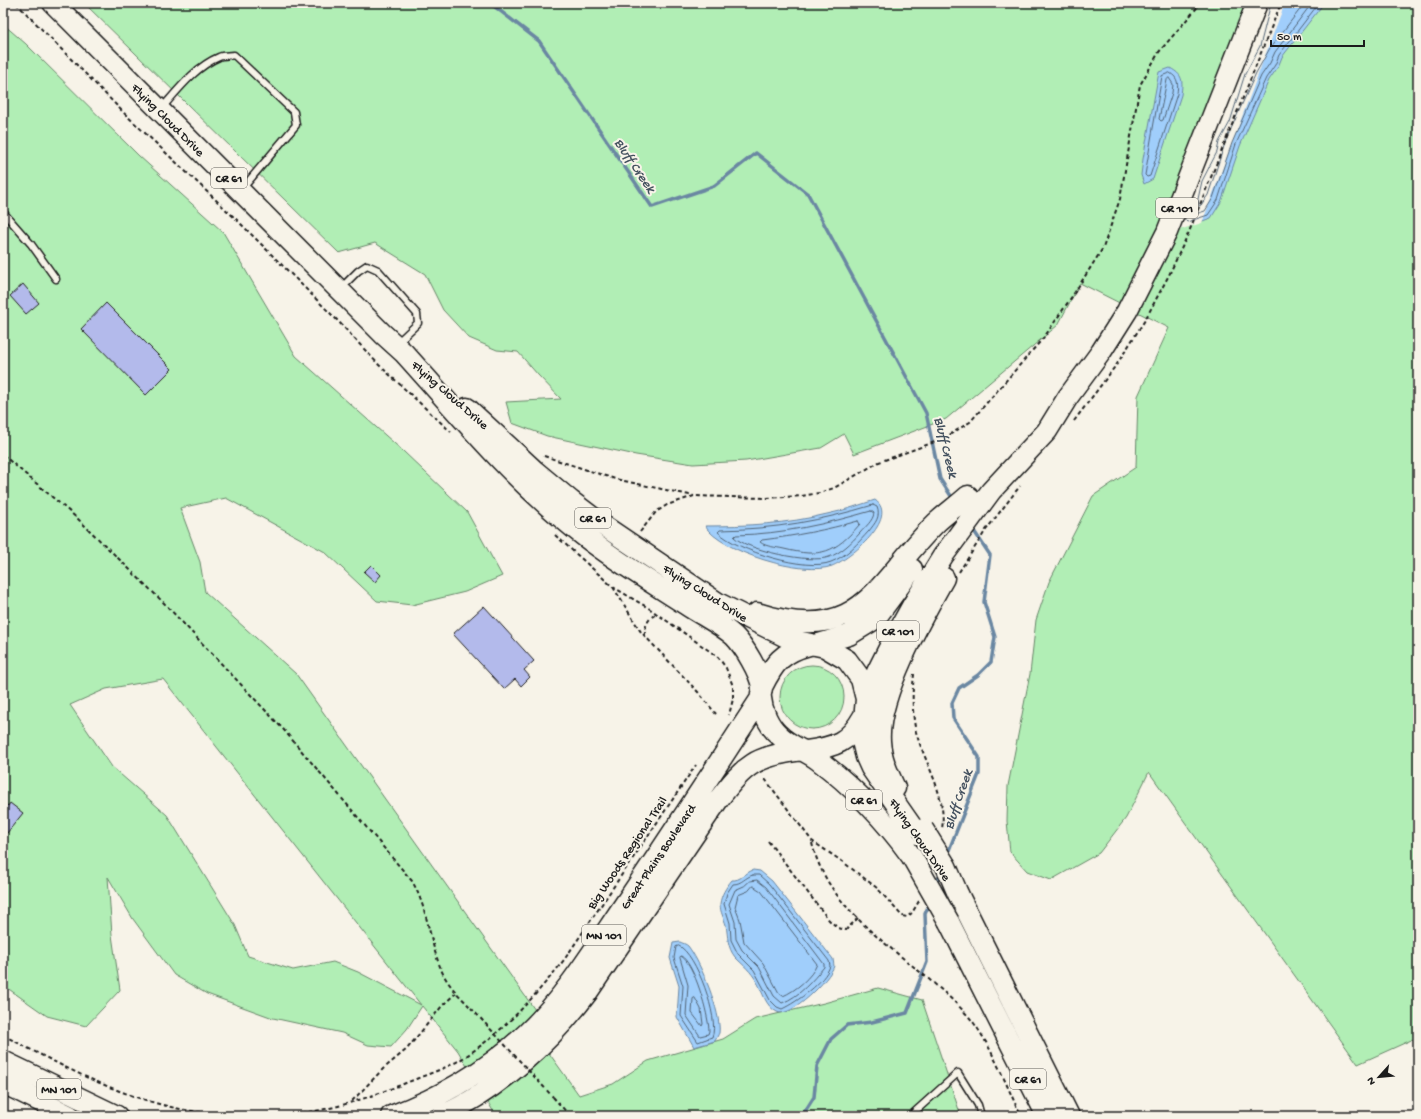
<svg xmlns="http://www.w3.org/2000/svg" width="1421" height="1119" viewBox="0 0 1421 1119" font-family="'Gochi Hand',sans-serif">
  <rect width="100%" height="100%" fill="#f7f3e8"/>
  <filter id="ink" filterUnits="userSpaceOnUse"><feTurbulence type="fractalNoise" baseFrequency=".025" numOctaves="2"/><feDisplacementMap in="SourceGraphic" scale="8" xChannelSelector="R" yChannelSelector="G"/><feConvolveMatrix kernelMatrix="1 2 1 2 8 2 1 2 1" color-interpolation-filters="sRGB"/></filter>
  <g filter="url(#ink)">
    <path fill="#b1eeb5" stroke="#668568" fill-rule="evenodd" d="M 84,3 L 1418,3 L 1418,1037 L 1358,1064 L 1149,772 L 1126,818 L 1099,853 L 1051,880 L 1027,871 L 1010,852 L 1007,821 L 1008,786 L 1030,674 L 1036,620 L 1049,582 L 1093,496 L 1136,467 L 1138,396 L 1169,328 L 1080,283 L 1058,325 L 946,419 L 854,454 L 844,434 L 821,448 L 746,461 L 693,464 L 636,455 L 547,436 L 512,423 L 506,402 L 561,399 L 538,375 L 518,352 L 497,350 L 469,338 L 443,310 L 425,274 L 375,243 L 339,253 Z
      M 3,24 L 26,44 L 139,156 L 223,232 L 296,356 L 403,451 L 467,512 L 502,576 L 465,592 L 412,605 L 377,601 L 325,552 L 226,498 L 180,508 L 200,562 L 205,592 L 296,674 L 545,1024 L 531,1028 L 579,1095 L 613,1084 L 648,1061 L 723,1039 L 755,1019 L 824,1003 L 878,988 L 922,1000 L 961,1116 L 496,1116 L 458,1051 L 422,1006 L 407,1029 L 391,1047 L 368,1045 L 342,1033 L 273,1018 L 207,994 L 174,975 L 133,919 L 108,877 L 112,935 L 120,990 L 86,1026 L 47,1016 L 3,985 ZM 163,679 L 421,1005 L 358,972 L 333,962 L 293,970 L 248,956 L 235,925 L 167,815 L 112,767 L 70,705 L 106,689 Z
      M780 697a32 32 0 1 1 64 0a32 32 0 1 1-64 0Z"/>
    <path fill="#a0cefb" stroke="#6b87a2" d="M 1256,3 L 1324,3 L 1282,57 L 1278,67 L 1269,80 L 1240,146 L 1221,202 L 1211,218 L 1180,229 Z
      M 1170,68 C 1183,75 1183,80 1181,95 L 1153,179 L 1144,184 L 1141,175 L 1143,159 L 1159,72 Z
      M 875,500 C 900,518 850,559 832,566 C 804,577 721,552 705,526 C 746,526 787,524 827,514 C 843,511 859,505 875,500 Z
      M 753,870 L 760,871 L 772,881 L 833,959 L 834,966 C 830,979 791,1019 777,1012 C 765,1006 763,992 757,982 C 751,971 743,965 735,957 C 727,947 728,936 726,925 C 724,918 720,912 720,904 C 721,895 726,887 732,880 C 740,881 745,873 753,870 Z
      M 680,942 C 682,943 686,944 688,946 C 700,961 722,1014 719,1033 C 718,1035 716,1039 715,1041 L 694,1047 L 677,1017 L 679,986 L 670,958 L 673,943 Z"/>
    <path fill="#f7f3e8" d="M 1254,3 L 1285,3 L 1202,223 L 1179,230 Z"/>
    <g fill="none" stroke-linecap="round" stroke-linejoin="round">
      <path stroke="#516375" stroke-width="1" d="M 1271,3 L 1260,46 L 1245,74 L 1230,122 L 1219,142 L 1217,152 L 1202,181 L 1198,199 L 1199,206 L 1201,205 L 1208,195 L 1226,140 L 1256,73 L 1270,48 L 1305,3
        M 1170,73 C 1179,78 1178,85 1177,94 L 1150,176 L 1147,177 L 1145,175 L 1162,76 Z
        M 1169,78 L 1173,84 L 1172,93 L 1163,120 L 1161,121 L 1159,119 L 1167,80 Z
        M 1192,199 L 1190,213 L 1192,215 L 1205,211 L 1213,198 L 1232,143 L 1261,76 L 1270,63 L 1275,52 L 1312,3
        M 1185,216 L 1185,220 L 1187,222 L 1208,215 L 1218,200 L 1236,144 L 1266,78 L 1275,65 L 1279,55 L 1319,3
        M 873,505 L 877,507 C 881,517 875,523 869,531 C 858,543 847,556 831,562 C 807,572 737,551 718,532 L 720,530 C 776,529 820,521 873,505 Z
        M 871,511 L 874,513 C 873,521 865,527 860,533 C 852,542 841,553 829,557 C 811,564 747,550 734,537 L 736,535 C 783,534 826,524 871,511 Z
        M 858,521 L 860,524 C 835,553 821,558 784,549 C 776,547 766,547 760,542 L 762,540 C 795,536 826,530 858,521 Z
        M 753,875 L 759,875 L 769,884 L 829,961 L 830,966 C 825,982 797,1002 782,1009 L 777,1007 L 770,1000 L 754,970 L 738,954 L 731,940 L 730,923 L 724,904 L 727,893 L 733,884 C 742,884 745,877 753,875 Z
        M 750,881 L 757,880 L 766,887 L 824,964 L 824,967 C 812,981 800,996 782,1003 L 774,996 L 759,967 L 742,950 L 736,939 L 735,922 L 729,904 L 735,890 L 744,886 Z
        M 753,886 L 761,891 L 817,964 C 812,977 795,991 783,996 L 779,993 L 763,963 L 744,942 L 740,920 L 735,907 L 738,895 L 748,891 Z
        M 679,946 C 696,953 720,1020 712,1037 L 698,1042 L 681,1016 L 683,986 L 674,958 L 676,947 Z
        M 681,956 C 694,962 709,1016 709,1031 L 708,1034 L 700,1036 L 686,1015 L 688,985 L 680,958 Z
        M 695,998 L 701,1009 L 703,1024 L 702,1026 L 692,1013 L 693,999 Z"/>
      <path stroke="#6b87a2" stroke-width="3.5" d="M 490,3 L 539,41 L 652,207 L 714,186 L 756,153 L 808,194 L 926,413 L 940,479 L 953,499
        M 947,855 L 979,774 L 979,757 L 953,718 L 952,703 L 959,688 L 978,675 L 991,662 L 995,637 L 984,602 L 990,555 L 972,528
        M 936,885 L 941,872
        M 802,1116 L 814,1097 L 817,1066 L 831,1039 L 847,1025 L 872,1022 L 907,1013 L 927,962 L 925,914 L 930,902"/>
    </g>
    <path fill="#b3baeb" stroke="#1c1c1c" d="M 23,284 L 39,303 L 26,314 L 10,296 Z
      M 106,303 L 172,369 L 146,395 L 81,329 Z
      M 371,565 L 381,575 L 375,582 L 364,572 Z
      M 484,606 L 534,661 L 524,670 L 530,677 L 521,686 L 515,679 L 504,689 L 453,634 Z
      M 5,803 L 8,806 L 10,803 L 23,813 L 7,833 L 3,830 L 3,804 Z"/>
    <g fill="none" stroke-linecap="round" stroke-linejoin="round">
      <defs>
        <path id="service" d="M 161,109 C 178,90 195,67 219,57 C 223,55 229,56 234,55 L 294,112 L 296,125 L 242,189
          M 3,212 L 31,244 L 56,279
          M 341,288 L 358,271 L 367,265 L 378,270 L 417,314 L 418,323 L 397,343
          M 910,1116 L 958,1073 L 978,1105 L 981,1116"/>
        <path id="primary" d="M 53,3 L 383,334 L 404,353 C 461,416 516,484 584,536 C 616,561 651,582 685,604 C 701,615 719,623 734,636 C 744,646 760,673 762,687 C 762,691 760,695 761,698 C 762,711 769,726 778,734 C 789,746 805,750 818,760 C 854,787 885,820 912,857
          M 467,408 L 535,471 L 571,501 L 604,526 L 718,603 L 792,640 L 825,647 L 847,660 L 861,679 L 866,699 L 862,741 L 866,757 L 871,768 L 917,834
          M 757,613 C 862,647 875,583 937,522 C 947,513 958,505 968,496
          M 815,645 L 849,635 L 875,619 L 912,569
          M 762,687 C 774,663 782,652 809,645
          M 865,711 L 877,672 L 892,642 L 912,606 L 943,556 L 991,491 L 1047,431 L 1068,397 L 1101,352 L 1127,311 L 1167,232 L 1257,3
          M 807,751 C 835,747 849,742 863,717
          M 895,788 C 888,773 881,758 880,741 C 877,697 922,617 944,578
          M 958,894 L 1069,1116
          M 949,922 L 1047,1116
          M 3,1061 L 117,1116
          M 3,1083 L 70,1116
          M 391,1116 C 442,1097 488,1070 527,1033 C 565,997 593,951 622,908 C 670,838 715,768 761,698
          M 441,1116 C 497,1091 550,1042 587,993 L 718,800 C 745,765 755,756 802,750"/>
      </defs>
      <use href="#service" stroke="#1c1c1c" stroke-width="9"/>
      <use href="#primary" stroke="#1c1c1c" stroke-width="23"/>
      <path stroke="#1c1c1c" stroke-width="2" stroke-dasharray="4 3" stroke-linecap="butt" d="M 16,3 L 125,114 L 237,220 L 337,320 L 379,365 L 451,432
        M 1074,421 L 1117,364 L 1145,320 L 1169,275 L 1189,232 L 1281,3
        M 3,455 L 78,519 L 164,603 L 283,729 L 412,881 C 428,909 429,940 441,969 C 447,985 460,996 471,1008
        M 544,456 L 615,479 L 694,496
        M 640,532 L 656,512 L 667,505 L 694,496 L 765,498 L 802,496 L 819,493 L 834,488 L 879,462 L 943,439 L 970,422 L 1045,336 L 1073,295 L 1103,248 L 1120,199 L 1140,85 L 1159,52 L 1201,3
        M 555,535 L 613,587 L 650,609 L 718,657 L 726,668 L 733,686 L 733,699 L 729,715
        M 959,572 L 986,530 L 1020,486
        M 613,587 L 641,632 L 698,692 L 716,714
        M 645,636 C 644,627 648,617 657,614
        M 914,674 C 912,692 912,714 916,732 C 925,764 947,795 942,829
        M 765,779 L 812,841 L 843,862 L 877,888 L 902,916 L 907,917 L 912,913 L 919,901
        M 768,841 L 829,920 L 838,928 L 846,930 L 858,918
        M 812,843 C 830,921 919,960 969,1017 C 989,1040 1007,1087 1021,1116
        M 3,1035 C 60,1065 117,1096 180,1109 C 227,1118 283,1119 330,1108 C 360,1101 388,1090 416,1079 C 431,1073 446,1068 460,1060 C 500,1035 534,998 564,960 L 696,765
        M 553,1097 L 570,1116
        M 352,1101 L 383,1069 L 407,1049 L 442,1006 L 456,993"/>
      <use href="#service" stroke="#f7f3e8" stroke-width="6"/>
      <use href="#primary" stroke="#f7f3e8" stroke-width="20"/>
      <defs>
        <path id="primary-bridge" d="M 923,829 L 946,866 L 958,894
          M 912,857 L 949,922"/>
      </defs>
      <use href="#primary-bridge" stroke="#1c1c1c" stroke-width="23" stroke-linecap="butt"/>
      <path stroke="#1c1c1c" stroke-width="2" stroke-dasharray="4 3" stroke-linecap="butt" d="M 471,1008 L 553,1097"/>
      <use href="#primary-bridge" stroke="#f7f3e8" stroke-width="20"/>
    </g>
  </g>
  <g text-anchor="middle" stroke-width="4" stroke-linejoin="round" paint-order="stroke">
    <g fill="#f7f3e8" stroke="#5e5c59" stroke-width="1">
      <rect x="211" y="168" width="36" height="20" rx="3"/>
      <rect x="1156" y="198" width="42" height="20" rx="3"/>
      <rect x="575" y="508" width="36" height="20" rx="3"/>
      <rect x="877" y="621" width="42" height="20" rx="3"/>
      <rect x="846" y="790" width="36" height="20" rx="3"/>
      <rect x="582" y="925" width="44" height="20" rx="3"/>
      <rect x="1010" y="1069" width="36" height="20" rx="3"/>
      <rect x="37" y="1079" width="44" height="20" rx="3"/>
    </g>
    <g font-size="12" font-weight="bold" fill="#1c1c1c">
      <text x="229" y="182">CR 61</text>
      <text x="1177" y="212">CR 101</text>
      <text x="593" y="522">CR 61</text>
      <text x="898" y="635">CR 101</text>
      <text x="864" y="804">CR 61</text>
      <text x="604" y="939">MN 101</text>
      <text x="1028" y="1083">CR 61</text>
      <text x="59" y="1093">MN 101</text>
    </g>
    <g font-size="13" fill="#1c1c1c" stroke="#f7f3e8">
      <text transform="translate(169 119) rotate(45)" y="5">Flying Cloud Drive</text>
      <text transform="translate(451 394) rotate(41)" y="5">Flying Cloud Drive</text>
      <text transform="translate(706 592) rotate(32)" y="5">Flying Cloud Drive</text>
      <text transform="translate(921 839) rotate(55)" y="5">Flying Cloud Drive</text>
      <text transform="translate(626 852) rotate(-56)" y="5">Big Woods Regional Trail</text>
      <text transform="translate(657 856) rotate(-56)" y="5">Great Plains Boulevard</text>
    </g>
    <g font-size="14" font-style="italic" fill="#44515f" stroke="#f7f3e8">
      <text transform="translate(636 165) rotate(56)" y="5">Bluff Creek</text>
      <text transform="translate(947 447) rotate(76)" y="5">Bluff Creek</text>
      <text transform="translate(957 799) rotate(-71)" y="5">Bluff Creek</text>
    </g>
  </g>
  <rect width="1421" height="1119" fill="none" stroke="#f7f3e8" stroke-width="16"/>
  <rect x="8" y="8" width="1405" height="1103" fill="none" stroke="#1c1c1c" stroke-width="1.5" filter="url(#ink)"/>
  <g transform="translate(1379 1077) rotate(243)" stroke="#f7f3e8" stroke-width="3" paint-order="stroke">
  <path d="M0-3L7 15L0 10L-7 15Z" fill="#1c1c1c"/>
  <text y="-6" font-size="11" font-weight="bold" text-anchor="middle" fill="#1c1c1c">N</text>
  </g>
  <path d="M1271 40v6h93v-6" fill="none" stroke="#1c1c1c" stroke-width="2"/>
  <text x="1277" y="40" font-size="12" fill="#1c1c1c" stroke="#f7f3e8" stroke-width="3" paint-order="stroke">50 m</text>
</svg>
